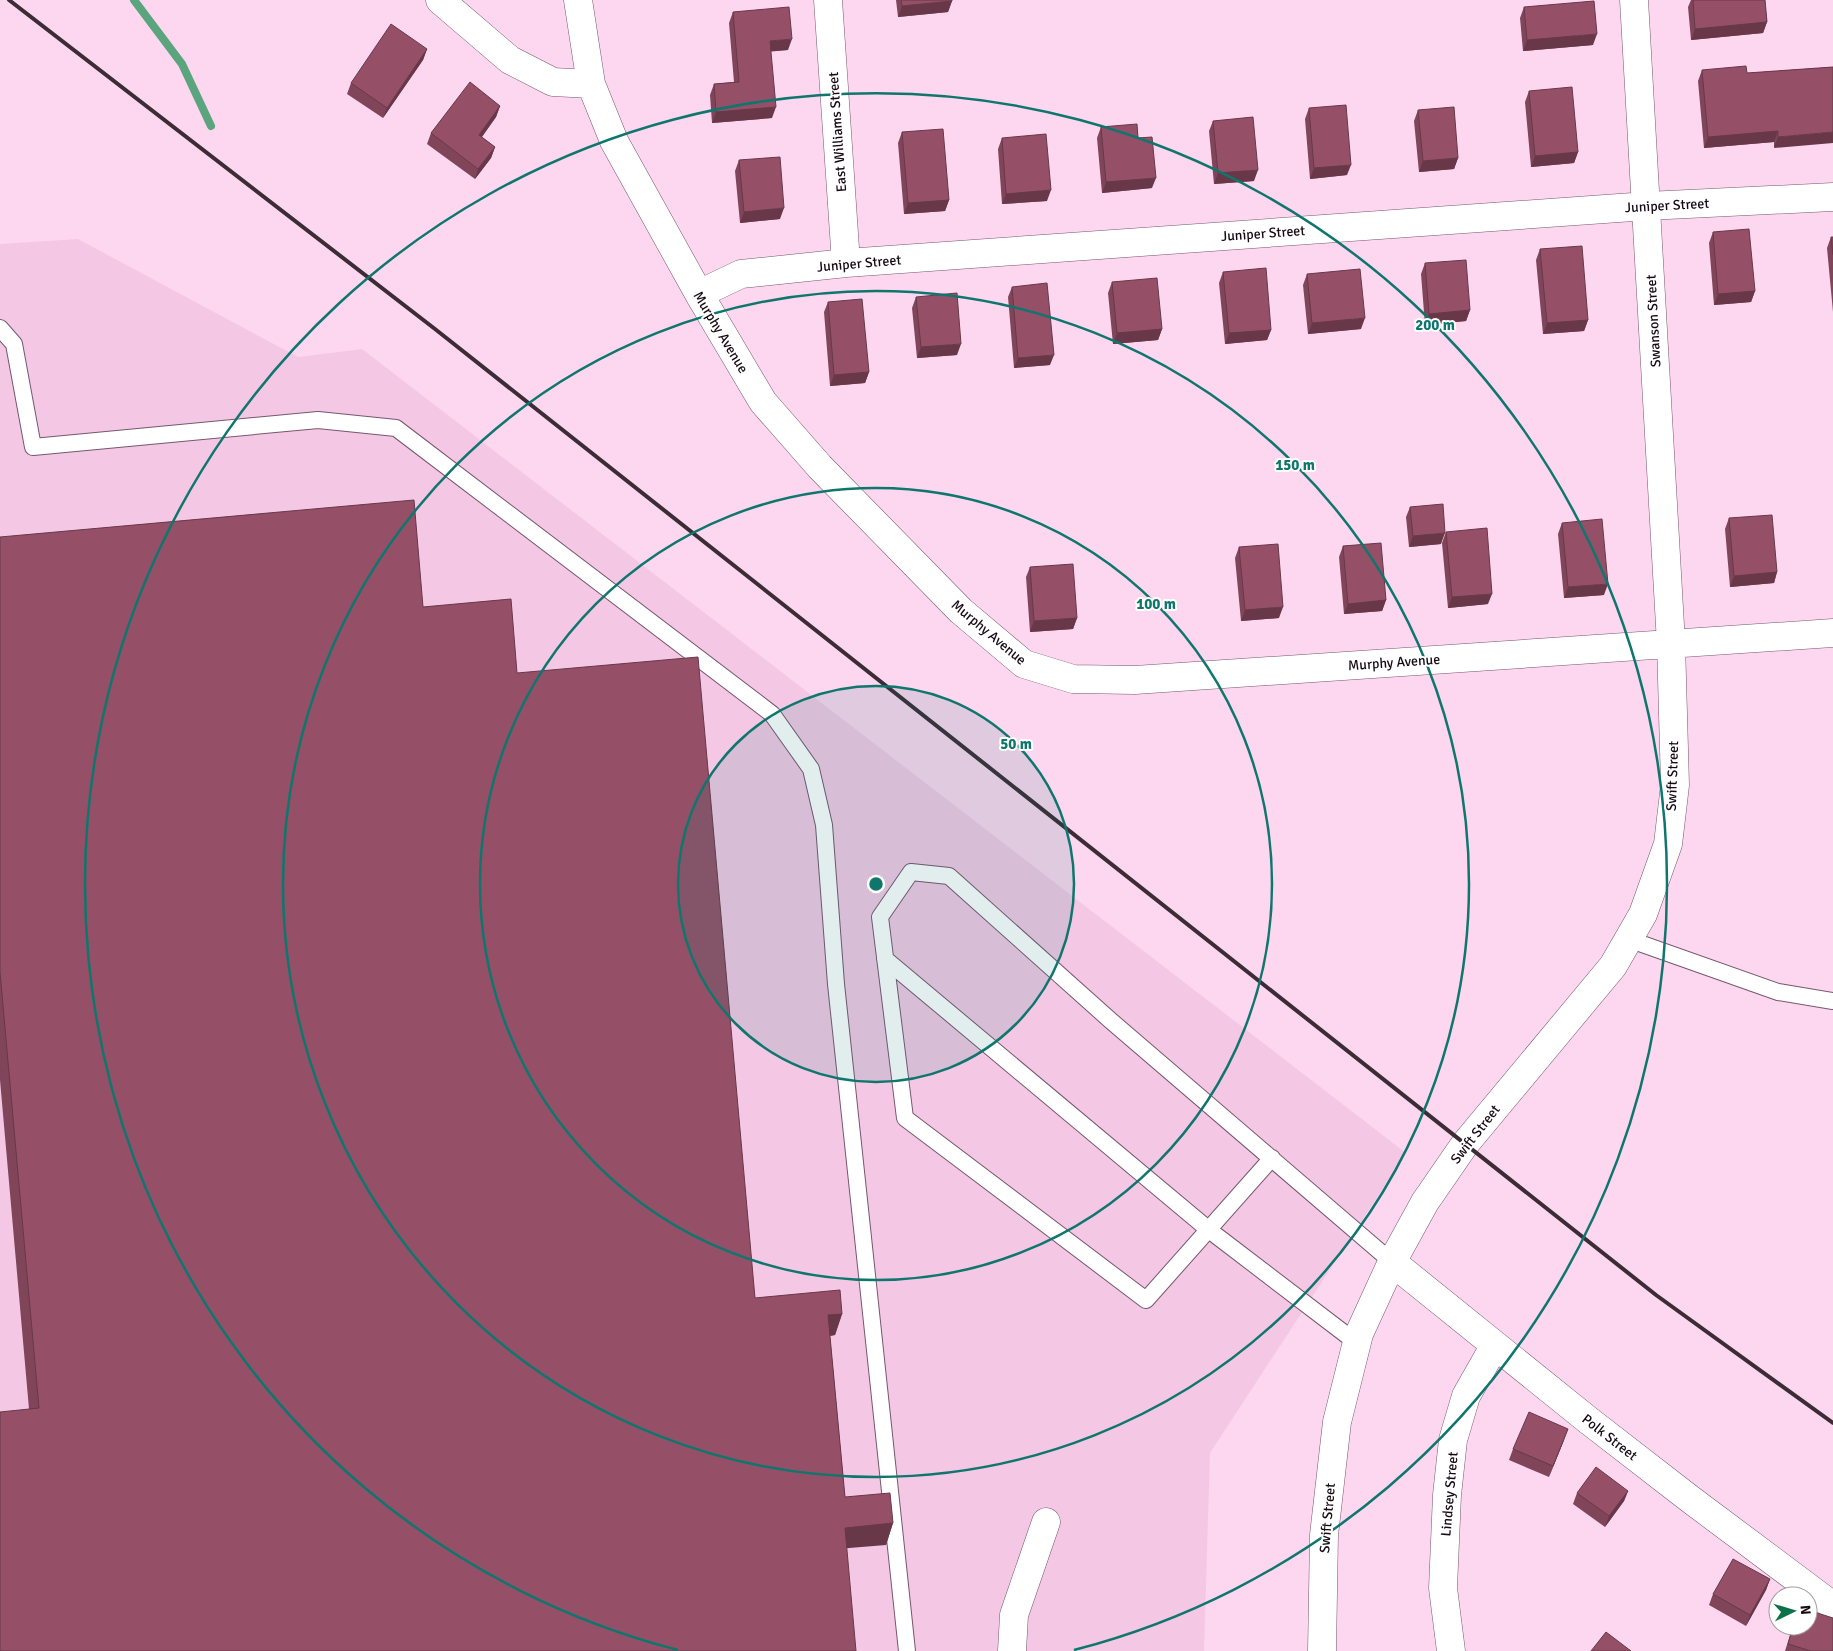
<svg xmlns="http://www.w3.org/2000/svg" width="1833" height="1651" viewBox="0 0 1833 1651" font-family="Signika,sans-serif">
  <rect width="100%" height="100%" fill="#fdd7ef"/>
  <path fill="#f4c8e5" d="M 78,239 L 298,357 L 362,349 L 1406,1153 L 1210,1453 L 1204,1651 L 0,1651 L 0,244 Z"/>
  <g fill="none" stroke-linecap="round" stroke-linejoin="round">
    <path stroke="#5aa57d" stroke-width="8" d="M 134,0 L 182,64 L 211,126"/>
    <defs>
      <path id="service" d="M 0,328 L 14,344 L 33,447 L 318,420 L 396,428 L 772,714 L 811,769 L 824,825 L 836,984 L 907,1651
        M 1628,939 L 1778,992 L 1833,1001
        M 885,959 L 1209,1230 L 1357,1343
        M 1272,1158 L 1146,1300 L 905,1118 L 880,917 L 911,872 L 949,876 L 1110,1020 L 1392,1262"/>
      <path id="minor" d="M 440,0 L 510,60 L 553,82 L 591,84
        M 578,0 L 591,84 L 614,141 L 699,294 L 763,402 L 820,467 L 961,611 L 1024,664 L 1073,679 L 1135,680 L 1833,633
        M 828,0 L 846,263
        M 699,294 L 741,274 L 846,263 L 1647,206 L 1833,197
        M 1392,1262 L 1588,1420 L 1690,1499 L 1833,1606
        M 1012,1651 L 1014,1615 L 1046,1522
        M 1322,1651 L 1324,1535 L 1337,1422 L 1359,1334 L 1392,1262 L 1425,1202 L 1465,1144 L 1613,966 L 1643,914 L 1668,844 L 1675,785 L 1671,643 L 1634,0
        M 1451,1651 L 1443,1588 L 1447,1495 L 1453,1440 L 1466,1396 L 1495,1345"/>
    </defs>
    <use href="#service" stroke="#77576d" stroke-width="18"/>
    <use href="#minor" stroke="#77576d" stroke-width="29"/>
    <use href="#service" stroke="#fff" stroke-width="16"/>
    <use href="#minor" stroke="#fff" stroke-width="28"/>
    <path stroke="#3c2c36" stroke-width="4" d="M 9,0 L 435,329 L 1656,1295 L 1833,1423"/>
  </g>
  <path fill="#804559" d="M 896,0 L 952,0 L 952,1 L 948,12 L 898,17 Z
    M 1691,0 L 1765,0 L 1767,22 L 1763,33 L 1691,40 L 1688,7 Z
    M 1524,7 L 1593,45 L 1523,51 L 1520,18 Z
    M 733,12 L 788,50 L 771,51 L 772,118 L 712,123 L 710,95 L 714,84 L 734,82 L 729,23 Z
    M 427,49 L 423,60 L 383,118 L 347,94 L 351,83 Z
    M 1833,67 L 1774,148 L 1774,142 L 1704,148 L 1698,81 L 1702,70 L 1747,73 Z
    M 1529,91 L 1578,152 L 1574,163 L 1531,167 L 1525,102 Z
    M 500,106 L 496,117 L 482,137 L 495,147 L 491,158 L 475,179 L 427,144 L 431,133 Z
    M 1309,108 L 1347,175 L 1310,179 L 1305,119 Z
    M 1418,110 L 1458,158 L 1454,169 L 1419,172 L 1414,121 Z
    M 1213,121 L 1254,181 L 1214,184 L 1209,131 Z
    M 1101,127 L 1138,138 L 1152,188 L 1102,193 L 1097,138 Z
    M 902,132 L 949,200 L 945,211 L 904,214 L 898,143 Z
    M 1002,138 L 1047,201 L 1002,204 L 998,149 Z
    M 739,160 L 780,219 L 740,223 L 735,171 Z
    M 1713,232 L 1755,291 L 1751,302 L 1714,305 L 1709,243 Z
    M 1831,237 L 1833,237 L 1833,312 L 1827,248 Z
    M 1540,249 L 1588,320 L 1584,331 L 1543,334 L 1536,260 Z
    M 1425,263 L 1470,310 L 1466,321 L 1425,325 L 1421,274 Z
    M 1223,272 L 1271,330 L 1267,340 L 1225,344 L 1219,283 Z
    M 1307,274 L 1361,329 L 1308,334 L 1303,285 Z
    M 1112,282 L 1162,329 L 1158,340 L 1113,344 L 1108,293 Z
    M 1012,287 L 1050,365 L 1014,368 L 1008,297 Z
    M 916,297 L 957,355 L 917,358 L 912,308 Z
    M 828,302 L 869,372 L 865,383 L 830,386 L 824,312 Z
    M 1410,507 L 1441,544 L 1409,547 L 1406,517 Z
    M 1729,518 L 1777,572 L 1774,583 L 1730,587 L 1725,529 Z
    M 1562,523 L 1604,595 L 1564,598 L 1558,534 Z
    M 1446,532 L 1488,604 L 1448,608 L 1442,543 Z
    M 0,537 L 423,607 L 517,673 L 755,1298 L 842,1314 L 835,1335 L 830,1336 L 845,1497 L 893,1523 L 886,1545 L 29,1409 L 0,1080 Z
    M 1343,546 L 1386,600 L 1382,611 L 1344,614 L 1339,557 Z
    M 1239,547 L 1279,618 L 1241,621 L 1235,558 Z
    M 1030,567 L 1077,618 L 1073,629 L 1030,632 L 1026,577 Z
    M 1564,1440 L 1549,1477 L 1509,1460 L 1513,1449 Z
    M 1628,1491 L 1624,1501 L 1605,1527 L 1573,1504 L 1577,1493 Z
    M 1770,1579 L 1766,1590 L 1746,1626 L 1709,1605 L 1713,1594 Z
    M 1793,1626 L 1808,1626 L 1833,1651 L 1785,1651 Z"/>
  <path fill="#683849" d="M 952,1 L 948,12 L 898,17 L 902,6 Z
    M 1767,22 L 1763,33 L 1691,40 L 1695,29 Z
    M 1597,34 L 1593,45 L 1523,51 L 1527,40 Z
    M 792,39 L 788,50 L 766,52 L 770,41 Z
    M 427,49 L 423,60 L 383,118 L 387,108 Z
    M 500,106 L 496,117 L 475,146 L 479,135 Z
    M 776,107 L 772,118 L 712,123 L 716,112 Z
    M 1778,131 L 1774,142 L 1704,148 L 1708,137 Z
    M 1833,132 L 1833,143 L 1774,148 L 1778,137 Z
    M 495,147 L 491,158 L 475,179 L 478,169 Z
    M 1578,152 L 1574,163 L 1531,167 L 1535,156 Z
    M 1458,158 L 1454,169 L 1419,172 L 1423,161 Z
    M 1351,165 L 1347,175 L 1310,179 L 1314,168 Z
    M 1258,170 L 1254,181 L 1214,184 L 1218,173 Z
    M 1156,178 L 1152,188 L 1102,193 L 1106,182 Z
    M 1051,190 L 1047,201 L 1002,204 L 1006,194 Z
    M 949,200 L 945,211 L 904,214 L 908,203 Z
    M 784,208 L 780,219 L 740,223 L 744,212 Z
    M 1755,291 L 1751,302 L 1714,305 L 1718,294 Z
    M 1470,310 L 1466,321 L 1425,325 L 1429,314 Z
    M 1365,318 L 1361,329 L 1308,334 L 1312,323 Z
    M 1588,320 L 1584,331 L 1543,334 L 1547,323 Z
    M 1162,329 L 1158,340 L 1113,344 L 1117,333 Z
    M 1271,330 L 1267,340 L 1225,344 L 1229,333 Z
    M 961,344 L 957,355 L 917,358 L 921,347 Z
    M 1054,355 L 1050,365 L 1014,368 L 1018,358 Z
    M 869,372 L 865,383 L 830,386 L 834,375 Z
    M 1445,533 L 1441,544 L 1409,547 L 1413,536 Z
    M 1777,572 L 1774,583 L 1730,587 L 1734,576 Z
    M 1608,584 L 1604,595 L 1564,598 L 1568,587 Z
    M 1492,594 L 1488,604 L 1448,608 L 1452,597 Z
    M 1386,600 L 1382,611 L 1344,614 L 1348,604 Z
    M 1283,607 L 1279,618 L 1241,621 L 1245,610 Z
    M 1077,618 L 1073,629 L 1030,632 L 1034,621 Z
    M 842,1314 L 835,1335 L 821,1337 L 828,1315 Z
    M 1568,1429 L 1564,1440 L 1549,1477 L 1553,1466 Z
    M 1628,1491 L 1624,1501 L 1605,1527 L 1609,1516 Z
    M 893,1523 L 886,1545 L 837,1549 L 845,1528 Z
    M 1770,1579 L 1766,1590 L 1746,1626 L 1750,1615 Z"/>
  <path fill="#955068" stroke="#683849" d="M 901,0 L 952,0 L 952,1 L 902,6 Z
    M 1693,0 L 1765,0 L 1767,22 L 1695,29 Z
    M 1594,1 L 1597,34 L 1527,40 L 1524,7 Z
    M 789,7 L 792,39 L 770,41 L 776,107 L 716,112 L 714,84 L 739,82 L 733,12 Z
    M 391,24 L 427,49 L 387,108 L 351,83 Z
    M 1746,66 L 1747,73 L 1833,67 L 1833,132 L 1778,137 L 1778,131 L 1708,137 L 1702,70 Z
    M 470,82 L 500,106 L 479,135 L 495,147 L 478,169 L 431,133 Z
    M 1572,87 L 1578,152 L 1535,156 L 1529,91 Z
    M 1346,105 L 1351,165 L 1314,168 L 1309,108 Z
    M 1454,107 L 1458,158 L 1423,161 L 1418,110 Z
    M 1253,117 L 1258,170 L 1218,173 L 1213,121 Z
    M 1137,124 L 1138,138 L 1152,137 L 1156,178 L 1106,182 L 1101,127 Z
    M 943,129 L 949,200 L 908,203 L 902,132 Z
    M 1046,134 L 1051,190 L 1006,194 L 1002,138 Z
    M 780,157 L 784,208 L 744,212 L 739,160 Z
    M 1749,229 L 1755,291 L 1718,294 L 1713,232 Z
    M 1831,237 L 1833,237 L 1833,255 Z
    M 1582,246 L 1588,320 L 1547,323 L 1540,249 Z
    M 1466,260 L 1470,310 L 1429,314 L 1425,263 Z
    M 1266,268 L 1271,330 L 1229,333 L 1223,272 Z
    M 1360,269 L 1365,318 L 1312,323 L 1307,274 Z
    M 1157,278 L 1162,329 L 1117,333 L 1112,282 Z
    M 1047,283 L 1054,355 L 1018,358 L 1012,287 Z
    M 957,293 L 961,344 L 921,347 L 916,297 Z
    M 862,299 L 869,372 L 834,375 L 828,302 Z
    M 414,500 L 423,607 L 511,599 L 517,673 L 698,657 L 755,1298 L 840,1290 L 842,1314 L 828,1315 L 845,1497 L 890,1493 L 893,1523 L 845,1528 L 856,1651 L 0,1651 L 0,1412 L 39,1408 L 0,972 L 0,537 Z
    M 1443,504 L 1445,533 L 1413,536 L 1410,507 Z
    M 1772,515 L 1777,572 L 1734,576 L 1729,518 Z
    M 1602,519 L 1608,584 L 1568,587 L 1562,523 Z
    M 1487,528 L 1492,594 L 1452,597 L 1446,532 Z
    M 1381,543 L 1386,600 L 1348,604 L 1343,546 Z
    M 1278,544 L 1283,607 L 1245,610 L 1239,547 Z
    M 1073,564 L 1077,618 L 1034,621 L 1030,567 Z
    M 1529,1412 L 1568,1429 L 1553,1466 L 1513,1449 Z
    M 1596,1467 L 1628,1491 L 1609,1516 L 1577,1493 Z
    M 1733,1559 L 1770,1579 L 1750,1615 L 1713,1594 Z
    M 1808,1610 L 1833,1618 L 1833,1651 L 1811,1651 L 1788,1644 L 1793,1626 L 1808,1626 Z
    M 1606,1632 L 1631,1651 L 1591,1651 Z"/>
  <circle cx="876" cy="884" r="198" fill="#0f766e" fill-opacity=".12"/>
  <g fill="none" stroke="#0f766e" stroke-width="2.5">
    <circle cx="876" cy="884" r="198"/>
    <circle cx="876" cy="884" r="396"/>
    <circle cx="876" cy="884" r="593"/>
    <path d="M678 1650A791 791 0 1 1 1074 1650"/>
  </g>
  <g text-anchor="middle" stroke-width="4" stroke-linejoin="round" paint-order="stroke">
    <g font-size="14" fill="#160a12" stroke="#fff">
      <text transform="translate(837 132) rotate(-94)" y="5">East Williams Street</text>
      <text transform="translate(1667 205) rotate(-3)" y="5">Juniper Street</text>
      <text transform="translate(1263 233) rotate(-4)" y="5">Juniper Street</text>
      <text transform="translate(859 263) rotate(-5)" y="5">Juniper Street</text>
      <text transform="translate(1653 321) rotate(-93)" y="5">Swanson Street</text>
      <text transform="translate(721 332) rotate(59)" y="5">Murphy Avenue</text>
      <text transform="translate(989 632) rotate(40)" y="5">Murphy Avenue</text>
      <text transform="translate(1394 662) rotate(-4)" y="5">Murphy Avenue</text>
      <text transform="translate(1672 776) rotate(-88)" y="5">Swift Street</text>
      <text transform="translate(1475 1134) rotate(-52)" y="5">Swift Street</text>
      <text transform="translate(1610 1437) rotate(38)" y="5">Polk Street</text>
      <text transform="translate(1449 1494) rotate(-85)" y="5">Lindsey Street</text>
      <text transform="translate(1327 1518) rotate(-85)" y="5">Swift Street</text>
    </g>
  </g>
  <circle cx="876" cy="884" r="8" fill="#0f766e" stroke="#fff" stroke-width="2.5"/>
  <g font-size="15" text-anchor="middle" font-weight="bold" fill="#0f766e" stroke="#fff" stroke-width="4" stroke-linejoin="round" paint-order="stroke">
    <text x="1435" y="330">200 m</text>
    <text x="1295" y="470">150 m</text>
    <text x="1156" y="609">100 m</text>
    <text x="1016" y="749">50 m</text>
  </g>
  <g transform="translate(1793 1611) rotate(85)"><circle r="24" fill="#ffffff" stroke="#a29da0"/>
  <path d="M0-4L9 19L0 12L-9 19Z" fill="#0d7249"/>
  <text y="-8" font-size="14" font-weight="bold" text-anchor="middle" fill="#160a12">N</text>
  </g>
</svg>
